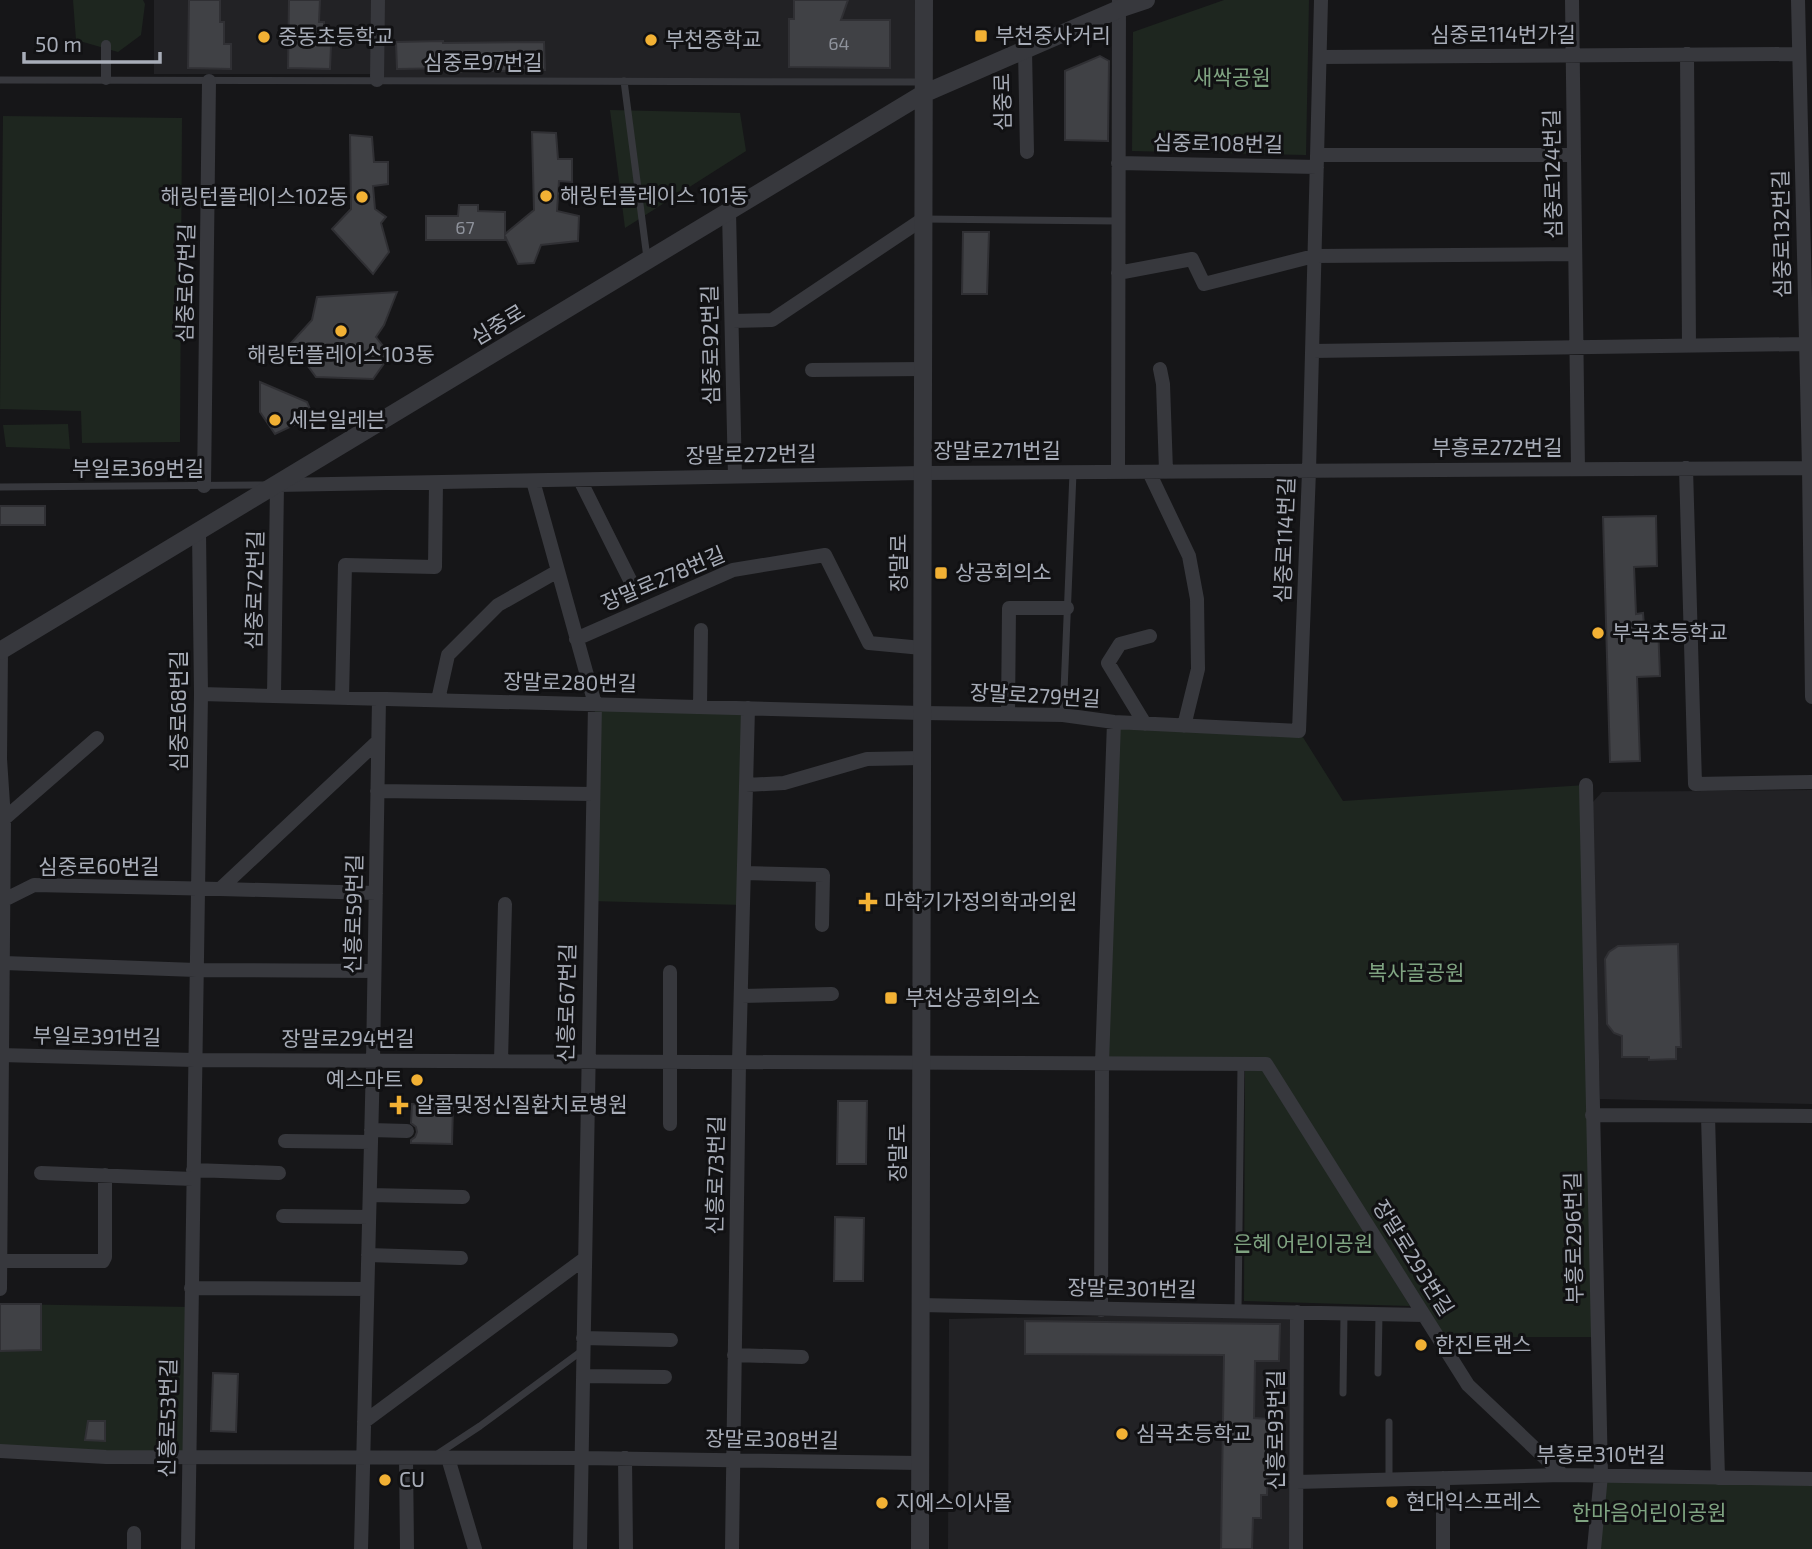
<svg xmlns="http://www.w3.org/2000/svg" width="1812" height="1549" viewBox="0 0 1812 1549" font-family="'Exo 2','Noto Sans KR',sans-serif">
  <rect width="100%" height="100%" fill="#161618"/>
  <path fill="#222225" d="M 154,0 L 374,0 L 373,74 L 154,74 Z
    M 379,0 L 924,0 L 923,82 L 377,80 Z
    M 1812,790 L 1812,1104 L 1600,1099 L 1592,803 L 1602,792 Z
    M 1297,1312 L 1296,1549 L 948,1549 L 949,1319 Z"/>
  <path fill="#1e261f" d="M 73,0 L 143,0 L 145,4 L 141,35 L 118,52 L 76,40 Z
    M 1224,0 L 1309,0 L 1306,155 L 1132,151 L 1133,32 Z
    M 610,110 L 740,113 L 746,151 L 625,228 Z
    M 3,116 L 182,118 L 180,442 L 82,443 L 81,411 L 0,409 Z
    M 68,424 L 70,449 L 6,447 L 3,425 Z
    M 595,704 L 748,708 L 743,905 L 590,901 Z
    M 1114,722 L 1299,731 L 1343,801 L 1586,785 L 1598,1337 L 1438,1337 L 1266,1064 L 1102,1063 Z
    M 1245,1067 L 1265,1070 L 1410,1306 L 1244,1301 Z
    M 0,1304 L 191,1307 L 189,1457 L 0,1451 Z
    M 1601,1475 L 1812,1479 L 1812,1549 L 1594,1549 Z"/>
  <path fill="#404145" stroke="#303034" stroke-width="2" d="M 189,0 L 220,0 L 220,22 L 224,22 L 224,44 L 231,44 L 231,69 L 188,68 Z
    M 289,0 L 320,0 L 319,22 L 324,22 L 325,45 L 331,45 L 330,69 L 288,68 Z
    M 794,0 L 848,0 L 841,20 L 890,20 L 890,68 L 789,67 L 789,19 L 794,19 Z
    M 443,41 L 443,43 L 544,42 L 545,70 L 453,72 L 453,68 L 397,69 L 396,42 Z
    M 1100,56 L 1109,61 L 1108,141 L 1065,140 L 1065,71 Z
    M 532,132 L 556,133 L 558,159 L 572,159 L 572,182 L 559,181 L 557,211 L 579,216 L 578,241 L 541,245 L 534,263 L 518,264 L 505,236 L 505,240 L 426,240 L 426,216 L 458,216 L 459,205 L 478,205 L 478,211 L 505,212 L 505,234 L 534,210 Z
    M 350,135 L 372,137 L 374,162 L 388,162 L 388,184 L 373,186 L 375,209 L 386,217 L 381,223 L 389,252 L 373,274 L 332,229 L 351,209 Z
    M 963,232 L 989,232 L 987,294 L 962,294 Z
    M 397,292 L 384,325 L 376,337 L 390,355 L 373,379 L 316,377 L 291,343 L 312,320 L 317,297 Z
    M 260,382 L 307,402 L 313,416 L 275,434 L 260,412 Z
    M 0,506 L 45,506 L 45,525 L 0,525 Z
    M 1656,516 L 1657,566 L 1634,567 L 1636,614 L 1643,613 L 1644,626 L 1658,625 L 1660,676 L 1637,677 L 1640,761 L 1610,762 L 1603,517 Z
    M 1678,944 L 1681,1047 L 1676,1047 L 1676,1059 L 1649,1060 L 1649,1057 L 1622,1057 L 1622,1036 L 1614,1033 L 1607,1024 L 1605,959 L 1609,952 L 1618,946 Z
    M 838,1101 L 867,1101 L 866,1164 L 837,1164 Z
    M 412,1104 L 453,1106 L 452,1144 L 411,1143 L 411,1140 L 415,1137 L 417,1132 L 416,1127 L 411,1123 Z
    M 835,1217 L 864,1218 L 863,1281 L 834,1281 Z
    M 0,1304 L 41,1304 L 41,1350 L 0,1351 Z
    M 1025,1321 L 1280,1324 L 1279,1361 L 1255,1361 L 1254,1418 L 1269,1419 L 1267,1495 L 1261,1495 L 1261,1518 L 1253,1518 L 1252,1549 L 1221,1549 L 1224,1355 L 1025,1354 Z
    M 213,1373 L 238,1374 L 236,1432 L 211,1431 Z
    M 88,1421 L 105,1421 L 105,1441 L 85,1440 Z"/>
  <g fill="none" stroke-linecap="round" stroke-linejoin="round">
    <path stroke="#37383d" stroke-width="7" d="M 0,80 L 923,82
      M 624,81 L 647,258
      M 923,219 L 1118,221
      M 0,487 L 266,485
      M 1063,715 L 1073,473
      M 1238,1311 L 1241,1064
      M 1378,1373 L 1379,1314
      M 1343,1393 L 1344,1314
      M 1389,1422 L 1389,1479
      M 436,1455 L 480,1426 L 583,1350"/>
    <path stroke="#37383d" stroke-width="10" d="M 106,45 L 106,80"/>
    <path stroke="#37383d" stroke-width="14" d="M 1572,0 L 1578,469
      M 1798,0 L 1809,468 L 1812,697
      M 1025,50 L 1027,152
      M 1687,54 L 1689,346
      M 1320,57 L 1799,54
      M 377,80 L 378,0
      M 1317,155 L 1574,155
      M 1118,163 L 1317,167
      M 729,212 L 735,477
      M 1118,273 L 1192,259 L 1204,284 L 1314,256 L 1575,254
      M 732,321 L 772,320 L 923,219
      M 1312,351 L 1806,344
      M 1160,369 L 1163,384 L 1166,471
      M 812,370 L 923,369
      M 1686,468 L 1695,784 L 1812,782
      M 1118,472 L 1119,1
      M 1149,472 L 1189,556 L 1197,599 L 1198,669 L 1184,726
      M 580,480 L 632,584
      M 533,481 L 595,704 L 580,1549
      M 204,486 L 209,81
      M 576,639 L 733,570 L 825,555 L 869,643 L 922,648
      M 201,694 L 922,713 L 1063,715 L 1114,722 L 1299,731 L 1309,471 L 1321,0
      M 274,696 L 277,485 L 922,473 L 1812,468
      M 342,698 L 345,565 L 435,567 L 436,483
      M 438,700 L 448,655 L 498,605 L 558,571
      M 700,707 L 701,630
      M 1008,714 L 1009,608 L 1067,608
      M 1145,724 L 1108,663 L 1120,644 L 1150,636
      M 746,785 L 784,783 L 867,759 L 922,758
      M 1586,785 L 1601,1475 L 1594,1549
      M 377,791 L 593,794
      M 4,819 L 97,738
      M 744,873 L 823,875 L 822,925
      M 220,889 L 376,893
      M 4,900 L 34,885 L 220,889 L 378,741
      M 4,963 L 196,970 L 374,971
      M 670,972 L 670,1124
      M 741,996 L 832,994
      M 0,1055 L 194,1060 L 1266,1064 L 1468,1385 L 1563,1475
      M 501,1061 L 505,904
      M 1592,1115 L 1812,1116
      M 1708,1116 L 1718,1478
      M 371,1130 L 407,1131
      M 285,1141 L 371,1142
      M 193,1170 L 279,1173
      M 41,1173 L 193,1179
      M 370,1195 L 463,1197
      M 283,1216 L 369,1217
      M 368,1255 L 461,1258
      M 1,1261 L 103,1261 L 105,1257 L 105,1175
      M 191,1288 L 367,1289
      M 0,1289 L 4,819 L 0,759 L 1,651
      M 920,1305 L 1424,1315
      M 1101,1310 L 1102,1063 L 1114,722
      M 583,1338 L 671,1340
      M 734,1355 L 802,1357
      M 583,1376 L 665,1377
      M 364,1422 L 584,1259
      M 0,1451 L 106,1457 L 582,1458 L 920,1463
      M 406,1458 L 407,1549
      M 448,1458 L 475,1549
      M 625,1458 L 626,1549
      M 1296,1482 L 1563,1475 L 1812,1479
      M 134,1549 L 134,1533
      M 188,1549 L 201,694 L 199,532
      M 361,1549 L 373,1061 L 379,699
      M 732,1549 L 739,1062 L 748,708
      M 1296,1549 L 1297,1312
      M 1443,1549 L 1443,1478"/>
    <path stroke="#37383d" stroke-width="18" d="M 0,651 L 923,94 L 1119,9 L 1146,0
      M 920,1549 L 924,0"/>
  </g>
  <g fill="#f2b134" stroke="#111113" stroke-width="2.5">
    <rect x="974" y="29" width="14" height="14" rx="3.5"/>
    <circle cx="264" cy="37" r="7"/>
    <circle cx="651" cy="40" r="7"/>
    <circle cx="546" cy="196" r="7"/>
    <circle cx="362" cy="197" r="7"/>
    <circle cx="341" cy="331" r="7"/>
    <circle cx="275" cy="420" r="7"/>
    <rect x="934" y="566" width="14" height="14" rx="3.5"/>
    <circle cx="1598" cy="633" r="7"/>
    <path d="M864.5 891.5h7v7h7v7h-7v7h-7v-7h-7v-7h7z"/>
    <rect x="884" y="991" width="14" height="14" rx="3.5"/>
    <circle cx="417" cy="1080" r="7"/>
    <path d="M395.5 1094.5h7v7h7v7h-7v7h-7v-7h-7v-7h7z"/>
    <circle cx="1421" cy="1345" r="7"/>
    <circle cx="1122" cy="1434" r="7"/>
    <circle cx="385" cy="1480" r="7"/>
    <circle cx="1392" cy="1502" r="7"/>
    <circle cx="882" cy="1503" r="7"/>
  </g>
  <g text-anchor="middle" stroke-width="6" stroke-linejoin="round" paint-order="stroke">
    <g font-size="18" fill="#8e929b">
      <text x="839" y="50">64</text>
      <text x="465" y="234">67</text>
    </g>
    <g font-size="21" fill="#a8adb8" stroke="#111113">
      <text x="1503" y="42">심중로114번가길</text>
      <text x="483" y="70">심중로97번길</text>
      <text transform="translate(1003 102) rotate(-91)" y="7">심중로</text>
      <text transform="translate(1218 144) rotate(1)" y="7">심중로108번길</text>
      <text transform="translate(1553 174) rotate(-91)" y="7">심중로124번길</text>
      <text transform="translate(1782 234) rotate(-91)" y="7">심중로132번길</text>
      <text transform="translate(186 283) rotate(-89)" y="7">심중로67번길</text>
      <text transform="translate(498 325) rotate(-31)" y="7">심중로</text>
      <text transform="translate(711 345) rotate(-91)" y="7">심중로92번길</text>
      <text x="1497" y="455">부흥로272번길</text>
      <text x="997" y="458">장말로271번길</text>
      <text transform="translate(751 455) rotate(-1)" y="7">장말로272번길</text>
      <text x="138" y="476">부일로369번길</text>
      <text transform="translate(1285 540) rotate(-88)" y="7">심중로114번길</text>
      <text transform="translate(899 563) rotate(-90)" y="7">장말로</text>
      <text transform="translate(663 579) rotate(-23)" y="7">장말로278번길</text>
      <text transform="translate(255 590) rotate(-89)" y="7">심중로72번길</text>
      <text transform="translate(570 683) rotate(1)" y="7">장말로280번길</text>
      <text transform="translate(1035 696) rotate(3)" y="7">장말로279번길</text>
      <text transform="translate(179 711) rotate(-90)" y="7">심중로68번길</text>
      <text x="99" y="874">심중로60번길</text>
      <text transform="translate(354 914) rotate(-89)" y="7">신흥로59번길</text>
      <text transform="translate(567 1003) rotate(-89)" y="7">신흥로67번길</text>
      <text transform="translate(97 1037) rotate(1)" y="7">부일로391번길</text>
      <text x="348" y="1046">장말로294번길</text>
      <text transform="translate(898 1153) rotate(-90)" y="7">장말로</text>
      <text transform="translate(716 1175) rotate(-89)" y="7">신흥로73번길</text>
      <text transform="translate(1574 1238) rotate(-91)" y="7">부흥로296번길</text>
      <text transform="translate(1413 1258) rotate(58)" y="7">장말로293번길</text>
      <text transform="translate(1132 1289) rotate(1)" y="7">장말로301번길</text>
      <text transform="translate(168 1418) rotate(-89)" y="7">신흥로53번길</text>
      <text transform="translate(1276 1430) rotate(-90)" y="7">신흥로93번길</text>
      <text transform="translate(772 1440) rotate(1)" y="7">장말로308번길</text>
      <text x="1601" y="1462">부흥로310번길</text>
    </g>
    <g font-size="21" fill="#a8adb8" stroke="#111113" text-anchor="start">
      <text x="995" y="43">부천중사거리</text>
      <text x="278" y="44">중동초등학교</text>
      <text x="665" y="47">부천중학교</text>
      <text x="560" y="203">해링턴플레이스 101동</text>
      <text x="348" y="204" text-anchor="end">해링턴플레이스102동</text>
      <text x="341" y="362" text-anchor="middle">해링턴플레이스103동</text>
      <text x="289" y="427">세븐일레븐</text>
      <text x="955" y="580">상공회의소</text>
      <text x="1612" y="640">부곡초등학교</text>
      <text x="884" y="909">마학기가정의학과의원</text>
      <text x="905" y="1005">부천상공회의소</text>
      <text x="403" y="1087" text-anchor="end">예스마트</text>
      <text x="415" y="1112">알콜및정신질환치료병원</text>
      <text x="1435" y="1352">한진트랜스</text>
      <text x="1136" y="1441">심곡초등학교</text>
      <text x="399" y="1487">CU</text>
      <text x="1406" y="1509">현대익스프레스</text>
      <text x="896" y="1510">지에스이사몰</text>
    </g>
    <g font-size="21" fill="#7fa381" stroke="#111113">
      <text x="1232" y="85">새싹공원</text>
      <text x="1416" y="980">복사골공원</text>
      <text x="1303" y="1251">은혜 어린이공원</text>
      <text x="1649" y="1520">한마음어린이공원</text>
    </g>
  </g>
  <path d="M24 52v10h136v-10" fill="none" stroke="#a8adb8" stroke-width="3.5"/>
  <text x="35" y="52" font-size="21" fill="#a8adb8" stroke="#111113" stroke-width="5" paint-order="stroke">50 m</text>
</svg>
